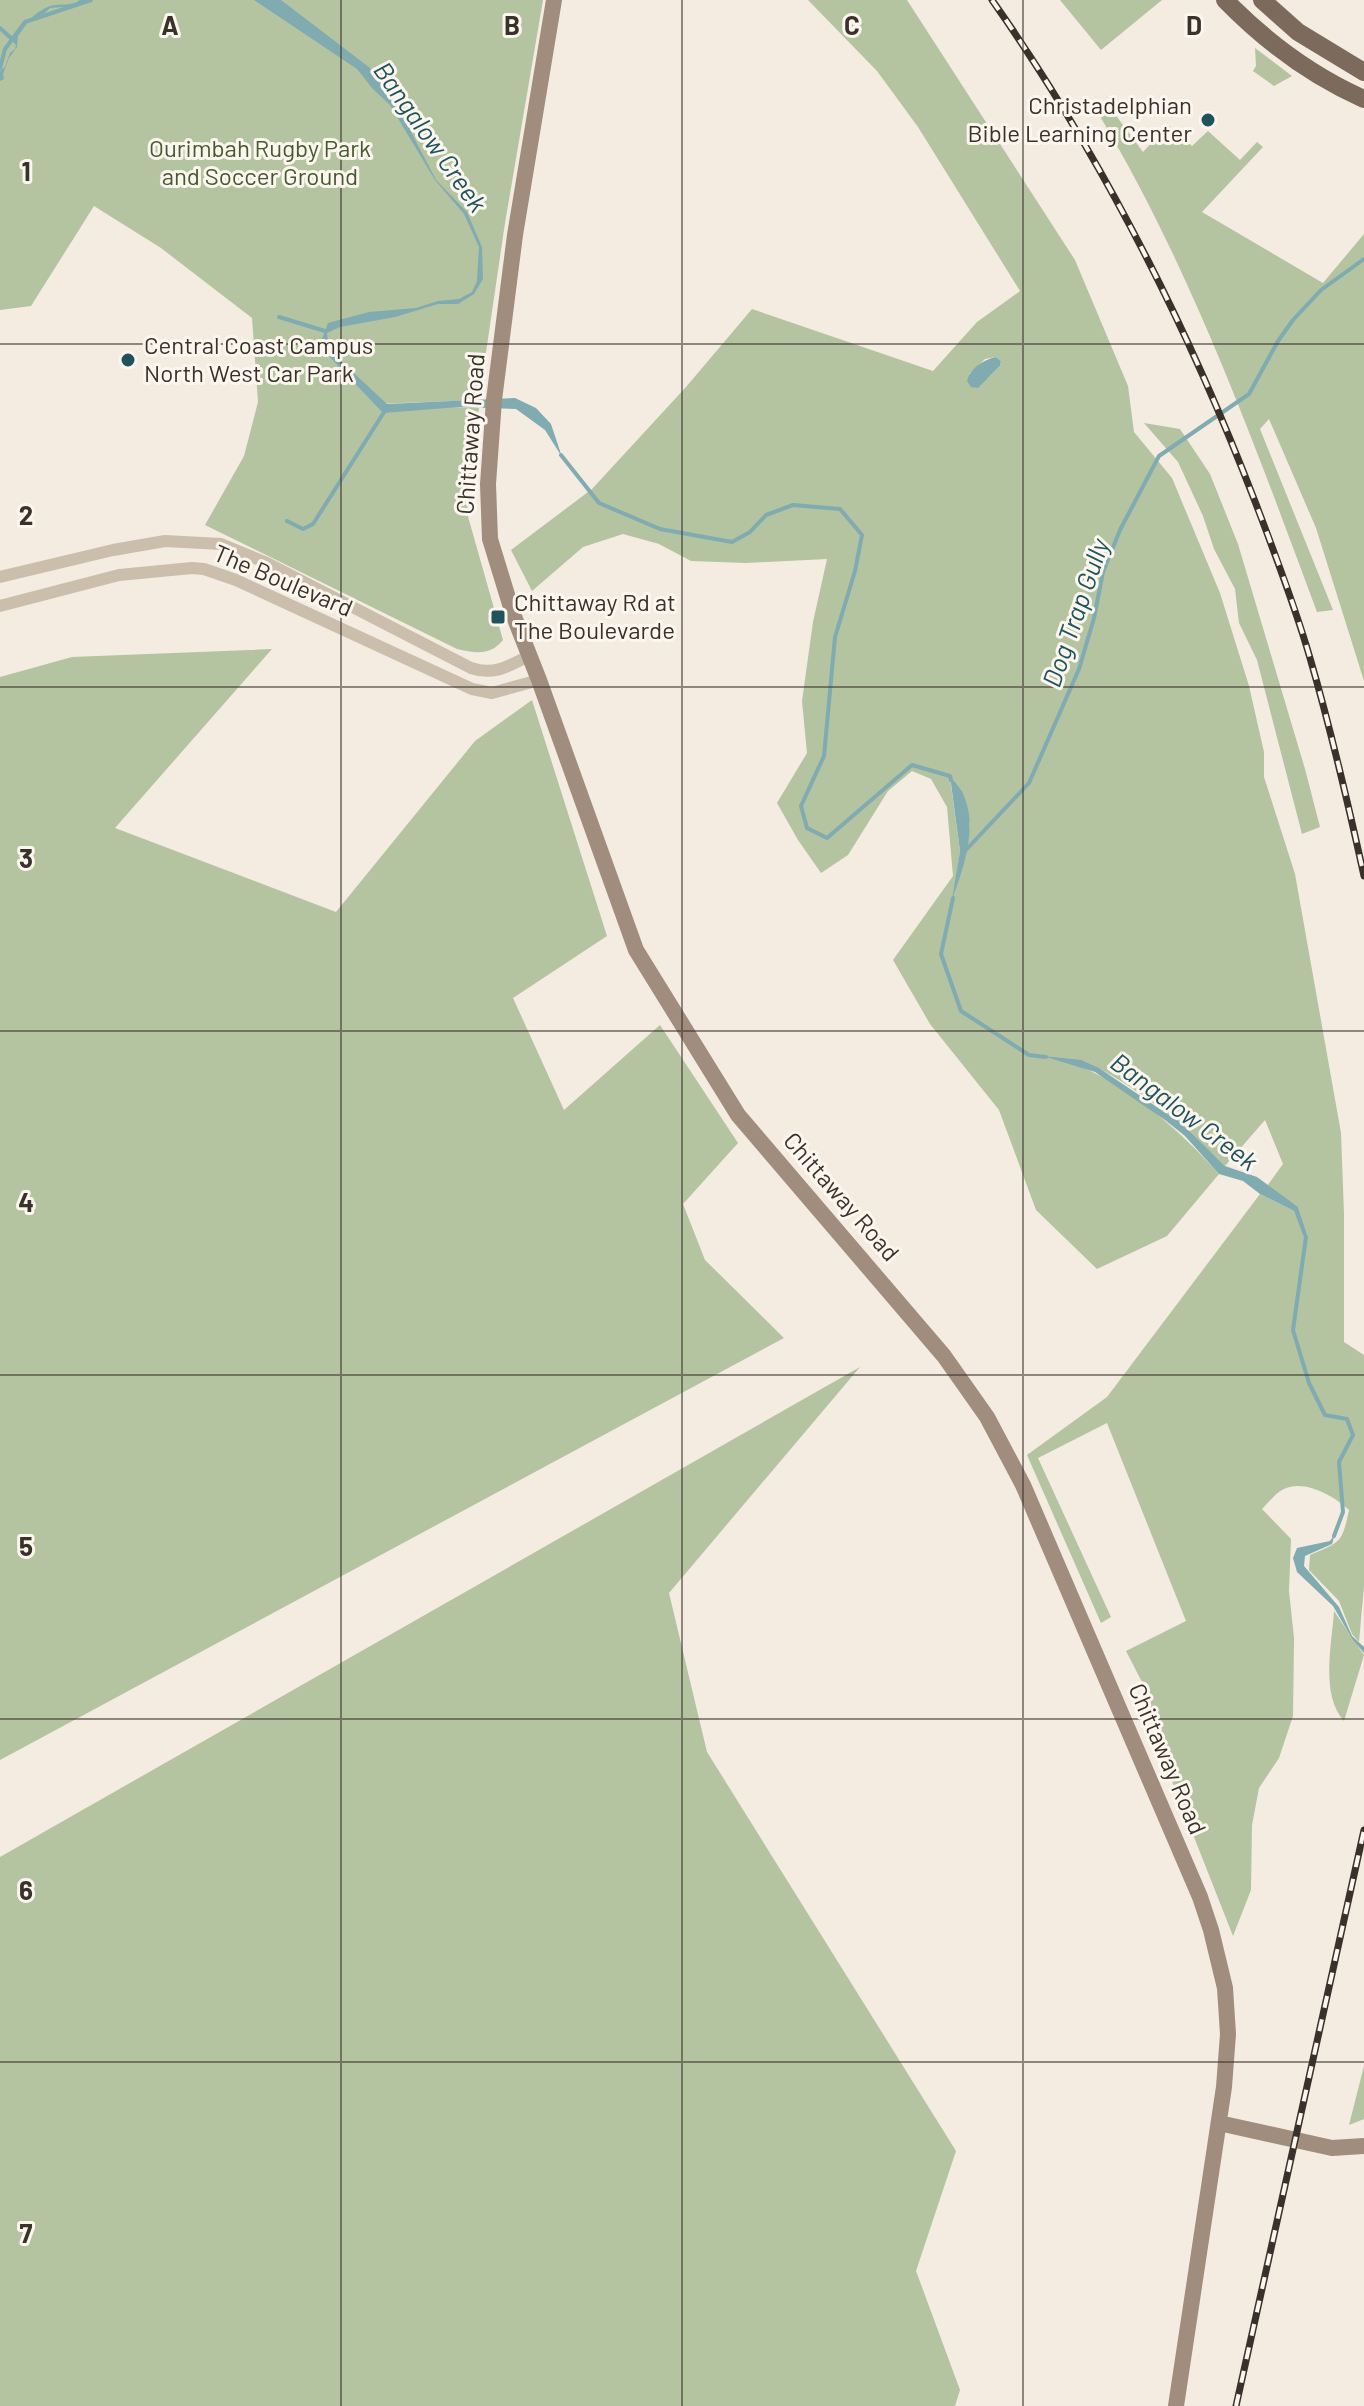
<svg xmlns="http://www.w3.org/2000/svg" width="1364" height="2406" viewBox="0 0 1364 2406" font-family="Barlow,sans-serif">
  <rect width="100%" height="100%" fill="#f4ece1"/>
  <path fill="#b4c3a0" fill-rule="evenodd" d="M 0,0 L 543,0 L 505,223 L 479,400 L 375,404 L 479,408 L 467,513 L 503,640 C 490,656 476,653 457,649 L 205,525 L 244,456 L 258,402 L 252,318 L 161,248 L 94,206 L 31,306 L 0,310 Z
    M 808,0 L 907,0 L 1075,260 L 1128,386 L 1134,432 L 1172,478 L 1220,593 L 1249,686 L 1264,752 L 1264,777 L 1295,874 L 1341,1133 L 1344,1214 L 1344,1342 L 1364,1355 L 1364,1586 L 1359,1642 L 1352,1634 L 1339,1601 L 1309,1570 L 1310,1555 C 1341,1542 1342,1543 1349,1510 C 1334,1496 1303,1478 1282,1490 C 1275,1494 1268,1503 1262,1509 L 1291,1539 L 1289,1591 L 1294,1638 L 1293,1716 L 1279,1758 L 1259,1788 L 1252,1825 L 1251,1890 L 1233,1936 L 1170,1776 L 1143,1684 L 1126,1651 L 1186,1621 L 1107,1423 L 1038,1458 L 1111,1617 L 1101,1623 L 1027,1455 L 1107,1397 L 1260,1194 L 1294,1211 L 1306,1238 L 1307,1234 L 1298,1207 L 1267,1186 L 1283,1164 L 1265,1120 L 1225,1166 C 1183,1125 1136,1085 1082,1060 L 1081,1067 C 1132,1087 1182,1133 1219,1174 L 1167,1236 L 1097,1269 L 1036,1210 L 999,1110 L 930,1024 L 893,960 L 953,876 L 947,807 L 931,779 L 912,771 L 888,791 L 848,855 L 821,873 L 798,840 L 777,803 L 807,753 L 802,701 L 813,622 L 827,559 L 746,563 L 691,561 L 659,544 L 623,534 L 583,547 L 532,591 L 511,550 L 592,489 L 686,387 L 752,309 L 933,371 L 977,322 L 1020,291 L 918,127 L 877,71 ZM 996,357 L 1001,361 L 1000,366 L 987,379 L 969,374 L 985,359 ZM 950,778 L 970,824 L 965,857 L 954,894 L 960,851 Z
    M 1060,0 L 1162,0 L 1101,50 Z
    M 1255,48 L 1292,76 L 1274,86 L 1253,71 L 1256,66 Z
    M 1106,102 L 1143,152 L 1168,125 L 1192,146 L 1208,131 L 1240,160 L 1257,142 L 1263,147 L 1202,212 L 1323,283 L 1364,234 L 1364,681 L 1316,528 L 1269,419 L 1260,429 L 1333,610 L 1317,612 C 1254,443 1193,273 1101,118 Z
    M 1144,423 L 1180,429 L 1210,474 L 1238,544 L 1305,769 L 1320,827 L 1302,834 L 1257,660 L 1239,623 L 1235,589 L 1214,549 L 1203,516 L 1178,462 Z
    M 272,649 L 115,828 L 336,912 L 475,741 L 532,700 L 607,936 L 513,998 L 564,1110 L 660,1025 L 738,1143 L 683,1204 L 705,1260 L 784,1338 L 0,1760 L 0,677 L 72,657 Z
    M 860,1367 L 669,1593 L 707,1752 L 956,2151 L 916,2271 L 960,2390 L 955,2406 L 0,2406 L 0,1857 Z
    M 1334,1611 L 1364,1655 L 1344,1721 C 1320,1695 1332,1644 1334,1611 Z
    M 1364,2066 L 1364,2119 L 1349,2125 Z"/>
  <path fill="#80abb1" d="M 80,0 L 86,0 L 76,6 L 50,8 L 39,18 L 28,22 L 18,36 L 17,47 L 9,58 L 3,74 L 4,79 L 0,81 L 0,71 L 5,67 L 10,53 L 15,49 L 16,45 L 12,41 C 22,28 33,12 50,6 C 60,3 70,7 80,0 Z
    M 254,0 L 281,0 L 370,68 L 409,128 L 436,180 L 467,212 L 482,247 L 483,279 L 474,294 L 458,304 L 438,304 L 395,317 L 340,327 L 327,333 L 329,350 L 387,404 L 515,398 L 536,408 L 551,424 L 562,457 L 545,430 L 516,409 L 459,407 L 383,413 L 324,351 L 322,339 L 328,323 L 369,312 L 416,308 L 438,301 L 459,299 L 472,292 L 477,281 L 479,247 L 464,214 L 435,180 L 390,105 L 372,88 L 357,69 Z
    M 996,357 L 1001,361 L 1000,366 L 978,388 L 971,387 L 967,381 C 970,368 983,360 996,357 Z
    M 950,776 C 954,782 962,789 964,796 C 978,829 963,869 952,900 L 960,851 Z
    M 1043,1056 L 1082,1060 L 1099,1068 L 1182,1124 L 1225,1166 L 1257,1177 L 1298,1207 L 1307,1234 L 1305,1240 L 1294,1211 L 1260,1194 L 1243,1181 L 1219,1174 L 1185,1136 L 1165,1120 L 1095,1072 Z
    M 1335,1534 L 1332,1544 L 1305,1556 L 1304,1566 L 1339,1607 L 1352,1636 L 1364,1647 L 1364,1653 L 1353,1640 L 1333,1606 L 1297,1572 L 1293,1558 L 1297,1548 L 1330,1541 Z"/>
  <g fill="none" stroke-linecap="round" stroke-linejoin="round">
    <path stroke="#80abb1" stroke-width="4" d="M 0,28 L 12,39
      M 0,68 L 5,49 L 25,22 L 91,0
      M 279,317 L 325,331
      M 561,455 L 599,503 L 660,529 L 732,542 L 750,532 L 766,515 L 793,505 L 840,509 L 862,535 L 855,571 L 835,637 L 824,756 L 801,806 L 807,828 L 827,838 L 912,765 L 950,776 L 951,780
      M 287,521 L 303,529 L 313,524 L 386,409
      M 964,852 L 1029,783 L 1079,669 L 1094,618 L 1103,572 L 1120,530 L 1159,456 L 1249,394 L 1278,341 L 1293,320 L 1321,290 L 1364,259
      M 953,898 L 941,954 L 961,1011 L 1029,1055 L 1046,1057
      M 1306,1237 L 1293,1330 L 1309,1383 L 1325,1415 L 1347,1419 L 1353,1435 L 1339,1462 L 1343,1512 L 1334,1536"/>
    <path stroke="#ccbeac" stroke-width="12" d="M 0,577 L 113,550 L 165,541 L 221,544 L 267,563 L 471,668 C 494,676 509,666 530,655
      M 0,606 L 119,575 L 192,568 L 204,569 L 236,580 L 472,689 L 492,693 L 539,680"/>
    <path stroke="#a08d7d" stroke-width="16" d="M 554,0 L 515,235 L 494,400 L 488,484 L 490,539 L 513,614 L 539,680 L 636,950 L 738,1115 L 944,1356 L 987,1417 L 1023,1485 L 1200,1897 L 1211,1930 L 1225,1988 L 1228,2034 L 1224,2087 L 1176,2406
      M 1219,2123 L 1332,2148 L 1364,2146"/>
    <path stroke="#7c6a5c" stroke-width="18" d="M 1225,0 C 1266,42 1310,75 1364,99
      M 1262,0 L 1298,32 L 1364,72"/>
    <defs>
      <path id="rail" d="M 992,0 C 1101,155 1188,327 1256,504 C 1275,554 1295,606 1310,658 C 1331,730 1348,803 1364,876
        M 1236,2406 L 1364,1830"/>
    </defs>
    <use href="#rail" stroke="#3a312b" stroke-width="7"/>
    <use href="#rail" stroke="#fbf6ee" stroke-width="4" stroke-dasharray="12" stroke-linecap="butt"/>
  </g>
  <path fill="none" stroke="#3a312b" stroke-width="2" stroke-opacity="0.55" d="M 341,0 L 341,2406M 682,0 L 682,2406M 1023,0 L 1023,2406M 0,344 L 1364,344M 0,687 L 1364,687M 0,1031 L 1364,1031M 0,1375 L 1364,1375M 0,1719 L 1364,1719M 0,2062 L 1364,2062"/>
  <g fill="#20535d" stroke="#fbf6ee" stroke-width="3">
    <circle cx="1208" cy="120" r="8"/>
    <circle cx="128" cy="360" r="8"/>
    <rect x="490" y="609" width="16" height="16" rx="4"/>
  </g>
  <g text-anchor="middle" stroke-width="6" stroke-linejoin="round" paint-order="stroke">
    <g font-size="24" fill="#3a312b" stroke="#fbf6ee" text-anchor="start">
      <text x="1192" y="114" text-anchor="end">Christadelphian<tspan x="1192" dy="28">Bible Learning Center</tspan></text>
      <text x="144" y="354">Central Coast Campus<tspan x="144" dy="28">North West Car Park</tspan></text>
      <text x="514" y="611">Chittaway Rd at<tspan x="514" dy="28">The Boulevarde</tspan></text>
    </g>
    <g font-size="24" fill="#46592f" stroke="#fbf6ee">
      <text x="260" y="157">Ourimbah Rugby Park<tspan x="260" dy="28">and Soccer Ground</tspan></text>
    </g>
    <g font-size="24" fill="#3a312b" stroke="#fbf6ee">
      <text transform="translate(471 434) rotate(-86)" y="8">Chittaway Road</text>
      <text transform="translate(283 581) rotate(23)" y="8">The Boulevard</text>
      <text transform="translate(841 1197) rotate(49)" y="8">Chittaway Road</text>
      <text transform="translate(1167 1759) rotate(67)" y="8">Chittaway Road</text>
    </g>
    <g font-size="26" font-style="italic" fill="#20535d" stroke="#fbf6ee">
      <text transform="translate(430 137) rotate(55)" y="9">Bangalow Creek</text>
      <text transform="translate(1076 613) rotate(-71)" y="9">Dog Trap Gully</text>
      <text transform="translate(1184 1112) rotate(37)" y="9">Bangalow Creek</text>
    </g>
  </g>
  <g font-size="26" text-anchor="middle" font-weight="bold" fill="#3a312b" stroke="#fbf6ee" stroke-width="6" stroke-linejoin="round" paint-order="stroke">
    <text x="170" y="35">A</text>
    <text x="512" y="35">B</text>
    <text x="852" y="35">C</text>
    <text x="1194" y="35">D</text>
    <text x="26" y="181">1</text>
    <text x="26" y="525">2</text>
    <text x="26" y="868">3</text>
    <text x="26" y="1212">4</text>
    <text x="26" y="1556">5</text>
    <text x="26" y="1900">6</text>
    <text x="26" y="2243">7</text>
  </g>
</svg>
